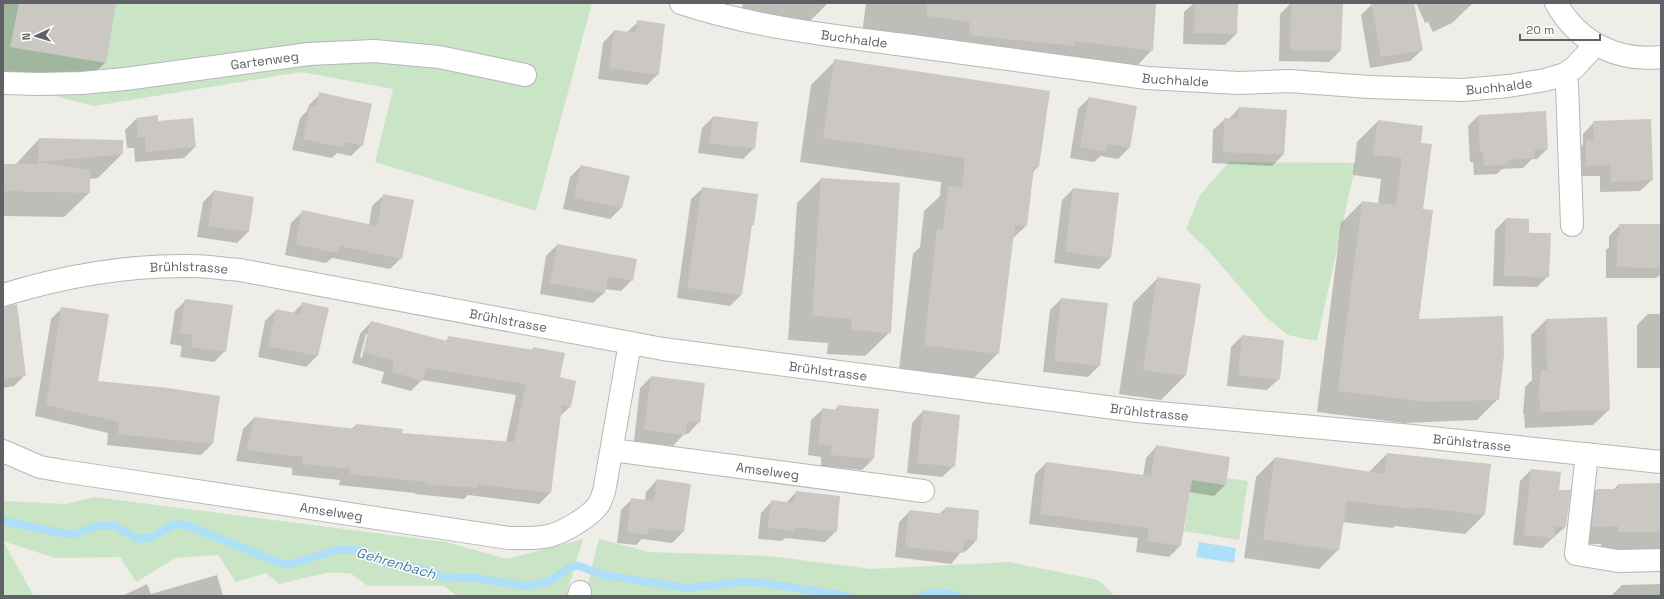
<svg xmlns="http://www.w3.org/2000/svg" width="1664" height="599" viewBox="0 0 1664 599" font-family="'Space Grotesk',sans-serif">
  <rect width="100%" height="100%" fill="#efede7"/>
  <path fill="#c9e5c6" d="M 3,3 L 592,3 L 536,211 L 375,162 L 393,89 L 301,72 L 94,106 L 51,95 L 3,92 Z
    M 1229,162 L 1356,163 L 1317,341 L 1288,335 L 1266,317 L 1207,249 L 1186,229 L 1200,195 Z
    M 1227,478 L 1248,481 L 1239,540 L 1184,531 L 1192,480 L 1225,485 Z
    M 94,497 L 446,542 L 507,559 L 583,539 L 566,596 L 457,596 L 444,586 L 368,586 L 350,573 L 326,573 L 279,584 L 266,573 L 236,582 L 218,555 L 175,558 L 136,582 L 120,557 L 55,558 L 3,541 L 3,501 L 66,504 Z
    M 599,539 L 649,552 L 769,556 L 871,569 L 1009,562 L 1098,580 L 1115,596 L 585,596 Z
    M 4,543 L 34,596 L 3,596 L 3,545 Z"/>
  <path fill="#aedff8" d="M 1199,542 L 1236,548 L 1234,563 L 1196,557 Z"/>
  <path fill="#0003" fill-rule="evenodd" d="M 3,3 L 115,3 L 105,63 L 80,87 L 3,74 Z
    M 743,3 L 828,3 L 808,23 L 741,12 Z
    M 866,3 L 1155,3 L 1152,50 L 1129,74 L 862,34 Z
    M 1194,3 L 1237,3 L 1236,34 L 1225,45 L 1183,44 L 1184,12 Z
    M 1291,3 L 1313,3 L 1340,51 L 1329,62 L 1279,61 L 1280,14 Z
    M 1378,3 L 1413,3 L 1422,50 L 1410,61 L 1370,68 L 1361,15 L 1372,4 Z
    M 1416,3 L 1473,3 L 1452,23 L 1433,32 L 1428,22 L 1425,23 Z
    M 638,22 L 658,74 L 647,85 L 598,79 L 603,43 L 614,31 L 626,33 Z
    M 835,61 L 1038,167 L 1033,172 L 1026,226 L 1012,239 L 998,353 L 974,378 L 899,369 L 913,254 L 920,247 L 924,211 L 940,196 L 941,182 L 800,162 L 811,85 Z
    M 320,94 L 362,145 L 351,156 L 337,153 L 332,158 L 292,150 L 300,118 L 307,111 L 309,105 Z
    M 1089,98 L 1129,148 L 1118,159 L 1101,156 L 1094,162 L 1070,158 L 1078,109 Z
    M 1239,108 L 1286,111 L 1283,155 L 1272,166 L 1212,163 L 1213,130 L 1225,119 L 1229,119 Z
    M 1478,116 L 1547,149 L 1537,159 L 1532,159 L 1523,168 L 1502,169 L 1497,174 L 1474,175 L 1473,162 L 1470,162 L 1468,126 Z
    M 713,117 L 754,148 L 743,159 L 698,153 L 702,128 Z
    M 136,119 L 157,122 L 195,147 L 184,158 L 135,162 L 134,148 L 127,148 L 125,130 Z
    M 1378,121 L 1420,143 L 1418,320 L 1498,399 L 1477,420 L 1404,423 L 1317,412 L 1341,223 L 1362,202 L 1378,204 L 1381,179 L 1353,175 L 1357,142 Z
    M 1594,122 L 1652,180 L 1640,191 L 1600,192 L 1600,176 L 1576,176 L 1575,152 L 1583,144 L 1583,134 Z
    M 39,139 L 122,154 L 98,178 L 89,179 L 89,193 L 64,217 L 4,216 L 3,227 L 3,165 L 15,165 Z
    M 581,166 L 629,176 L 621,208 L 610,219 L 563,209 L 570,177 Z
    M 821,179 L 890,332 L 865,356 L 827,354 L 828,343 L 788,340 L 797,203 Z
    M 703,188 L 753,225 L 751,227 L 741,295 L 730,306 L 677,298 L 691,199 Z
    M 1073,189 L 1110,258 L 1099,269 L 1054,263 L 1062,200 Z
    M 214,191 L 253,197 L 248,232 L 237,243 L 197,237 L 203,202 Z
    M 384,195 L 401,258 L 390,269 L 332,258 L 326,263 L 285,255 L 291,223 L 303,211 L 369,225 L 372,206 Z
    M 1506,219 L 1528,234 L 1548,276 L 1537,287 L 1493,286 L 1495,230 Z
    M 1620,225 L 1661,225 L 1661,274 L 1656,278 L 1606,278 L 1606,250 L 1609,247 L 1609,236 Z
    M 557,245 L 632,280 L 621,291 L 605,289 L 605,292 L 593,303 L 540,294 L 546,256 Z
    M 1157,279 L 1199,285 L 1185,376 L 1161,400 L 1119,394 L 1133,303 Z
    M 1061,299 L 1099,366 L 1088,377 L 1043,372 L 1050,310 Z
    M 186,300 L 225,351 L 214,362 L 180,357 L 182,346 L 170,344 L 175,311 Z
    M 303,303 L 327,309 L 317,356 L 306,367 L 258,357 L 265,321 L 276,310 L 293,313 Z
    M 62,308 L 97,382 L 212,444 L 201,455 L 107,445 L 108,433 L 35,416 L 51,319 Z
    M 1648,314 L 1661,314 L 1661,368 L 1637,368 L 1637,325 Z
    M 1546,320 L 1609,410 L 1593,425 L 1525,428 L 1524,414 L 1523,414 L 1525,387 L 1532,380 L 1531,335 Z
    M 371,322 L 445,342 L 448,338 L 531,350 L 534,348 L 559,378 L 570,407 L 559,417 L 550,493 L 539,504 L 468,495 L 464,499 L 415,494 L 415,493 L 339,485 L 340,480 L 292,475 L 292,468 L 236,461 L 243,429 L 254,418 L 351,429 L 356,425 L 402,430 L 401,434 L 506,442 L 516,395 L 422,380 L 411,391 L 381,383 L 384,372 L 352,363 L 360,334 ZM 366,334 L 368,334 L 362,358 L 360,357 Z
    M 1242,336 L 1279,379 L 1267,390 L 1227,386 L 1231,347 Z
    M 3,338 L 25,375 L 14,386 L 3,388 Z
    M 651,377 L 699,422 L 688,434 L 685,433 L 673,446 L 634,441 L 640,388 Z
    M 838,406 L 873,459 L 862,470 L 821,466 L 821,457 L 808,455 L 811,420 L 823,409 L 834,411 Z
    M 923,411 L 954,466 L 942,477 L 907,473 L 912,423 Z
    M 1157,446 L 1229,458 L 1225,485 L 1214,496 L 1189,492 L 1180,546 L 1169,557 L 1136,552 L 1138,538 L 1029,524 L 1035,474 L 1046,463 L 1143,476 L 1146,458 Z
    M 1387,454 L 1490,465 L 1484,515 L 1465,534 L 1395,526 L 1393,528 L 1342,522 L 1338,550 L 1319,569 L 1244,558 L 1256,477 L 1275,458 L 1368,473 Z
    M 1531,470 L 1565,527 L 1542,548 L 1513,545 L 1520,481 Z
    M 657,480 L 683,532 L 672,543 L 642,539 L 636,545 L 617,543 L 621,510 L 632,499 L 645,501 L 646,492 Z
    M 1661,484 L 1661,549 L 1601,550 L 1601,544 L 1574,544 L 1578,508 L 1596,490 L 1613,490 L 1618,485 Z
    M 796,492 L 836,531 L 825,542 L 785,538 L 782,541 L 758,539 L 761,513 L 772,501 L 786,503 Z
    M 946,508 L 976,541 L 965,552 L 962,551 L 951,564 L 895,557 L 899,522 L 910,511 L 939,514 Z
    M 217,575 L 223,596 L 122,596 L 147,584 L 151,594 Z
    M 1661,584 L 1661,596 L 1611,596 L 1622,585 Z"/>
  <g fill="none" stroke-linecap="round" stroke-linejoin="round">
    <path stroke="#aedff8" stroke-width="8" d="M 3,521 L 61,533 L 74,534 L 101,525 L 114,526 L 139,539 L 152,537 L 175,524 L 189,526 L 282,564 L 295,563 L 337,550 L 357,550 L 389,564 L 419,568 L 443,577 L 474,578 L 528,586 L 548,582 L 571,567 L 579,566 L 603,575 L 686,588 L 744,582 L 764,583 L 847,596
      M 921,596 C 933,591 946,592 958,596"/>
  </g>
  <path fill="#cbc8c4" d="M 19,3 L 116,3 L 106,63 L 10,47 Z
    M 927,3 L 1156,3 L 1153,51 L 1074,41 L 1074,46 L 969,35 L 970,22 L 927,16 Z
    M 1195,3 L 1238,3 L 1237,34 L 1194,33 Z
    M 1291,3 L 1343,3 L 1341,51 L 1290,50 Z
    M 1371,3 L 1414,3 L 1423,50 L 1381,57 Z
    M 637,20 L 665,24 L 659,75 L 609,68 L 614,30 L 636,33 Z
    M 834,59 L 1050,91 L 1039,167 L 1034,167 L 1027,226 L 1015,225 L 999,354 L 924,345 L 937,229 L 943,230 L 948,186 L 962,187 L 965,158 L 823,138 Z
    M 319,92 L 372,104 L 363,146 L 345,142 L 344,148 L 303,139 L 310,106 L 316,107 Z
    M 1089,97 L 1137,106 L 1130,148 L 1108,144 L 1106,152 L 1080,147 Z
    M 1239,107 L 1287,110 L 1284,155 L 1223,152 L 1224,118 L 1238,119 Z
    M 1546,111 L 1548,149 L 1534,150 L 1534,158 L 1508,160 L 1508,164 L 1484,166 L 1483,152 L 1480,153 L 1478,115 Z
    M 158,115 L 158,121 L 193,118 L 196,147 L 146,152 L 145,137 L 138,137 L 136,118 Z
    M 713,116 L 758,122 L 755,149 L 709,143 Z
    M 1651,119 L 1653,180 L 1611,182 L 1610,165 L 1586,166 L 1586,140 L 1594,142 L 1593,121 Z
    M 1378,120 L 1423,126 L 1421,143 L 1432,144 L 1423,209 L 1433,210 L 1419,319 L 1503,316 L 1504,355 L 1499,400 L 1425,402 L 1338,391 L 1362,201 L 1396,205 L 1402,158 L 1373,155 Z
    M 39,138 L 123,140 L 123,154 L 39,162 L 90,170 L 90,193 L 3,191 L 3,164 L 38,164 Z
    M 581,165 L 630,176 L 622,208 L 574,198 Z
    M 821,178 L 900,183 L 891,333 L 851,330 L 852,319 L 812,316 Z
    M 702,187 L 758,194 L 754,225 L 752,225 L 742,295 L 687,288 Z
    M 1073,188 L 1119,193 L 1111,258 L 1065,252 Z
    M 214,190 L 254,197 L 249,232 L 208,226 Z
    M 383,194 L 414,200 L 402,259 L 340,246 L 338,253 L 296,244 L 302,210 L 377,226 Z
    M 1506,218 L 1529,219 L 1529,233 L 1551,233 L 1549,277 L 1504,276 Z
    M 1619,224 L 1661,224 L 1661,268 L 1617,267 L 1617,237 L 1620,237 Z
    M 557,244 L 637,259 L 633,281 L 608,276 L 605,293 L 550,283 Z
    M 1157,277 L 1201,284 L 1186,376 L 1143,370 Z
    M 1061,298 L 1108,303 L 1100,366 L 1054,361 Z
    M 185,299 L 233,305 L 226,352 L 191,347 L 192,335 L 180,333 Z
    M 302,302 L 329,308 L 318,356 L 268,346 L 276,309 L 300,314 Z
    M 17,304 L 26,376 L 3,379 L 3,307 Z
    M 61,307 L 109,314 L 98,381 L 168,388 L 220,396 L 213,444 L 118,434 L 119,422 L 46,405 Z
    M 1607,317 L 1610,410 L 1540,412 L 1540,398 L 1538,399 L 1541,370 L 1547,370 L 1546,319 Z
    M 371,321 L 447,341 L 448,336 L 533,350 L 533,347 L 565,353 L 560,377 L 576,381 L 571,407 L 562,405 L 551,493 L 477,484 L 477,488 L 425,484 L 426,482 L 350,474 L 350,469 L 302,464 L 303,457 L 247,450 L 254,417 L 355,429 L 356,424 L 403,429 L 402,433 L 514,442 L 526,384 L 426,368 L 423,381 L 392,372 L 394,361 L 363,352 Z
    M 1242,335 L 1284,340 L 1280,380 L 1238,375 Z
    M 651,376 L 705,383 L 700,423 L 687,421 L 686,435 L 644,430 Z
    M 838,405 L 879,409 L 874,459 L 831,455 L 832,446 L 818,444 L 822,408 L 838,410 Z
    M 923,410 L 960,415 L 955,467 L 917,463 Z
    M 1156,445 L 1230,457 L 1226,485 L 1192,480 L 1181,546 L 1147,541 L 1149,528 L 1040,514 L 1046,462 L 1151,476 Z
    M 1387,453 L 1491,464 L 1485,515 L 1414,507 L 1414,509 L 1347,501 L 1339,551 L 1263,539 L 1275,457 L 1384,474 Z
    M 1531,469 L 1561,472 L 1559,490 L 1571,490 L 1566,527 L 1555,527 L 1554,538 L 1524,535 Z
    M 657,479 L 691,484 L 684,532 L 649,528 L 648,535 L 627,532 L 631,498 L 654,501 Z
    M 1661,483 L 1661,532 L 1618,532 L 1618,526 L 1592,527 L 1596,489 L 1618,489 L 1618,484 Z
    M 796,491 L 840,496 L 837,532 L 795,527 L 794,531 L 768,528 L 771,500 L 794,503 Z
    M 946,507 L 979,510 L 977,541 L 965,540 L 963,553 L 905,547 L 909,510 L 945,514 Z"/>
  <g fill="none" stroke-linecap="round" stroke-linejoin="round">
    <defs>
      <g id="minor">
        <path id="s1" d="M 681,3 C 750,26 825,35 897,44 C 981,56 1064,67 1147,78 L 1239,83 L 1289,81 L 1369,87 L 1463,90 L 1508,86 L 1545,80 L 1565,74 L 1574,68 L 1595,45"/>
        <path d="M 1556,3 C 1578,42 1617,62 1661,57"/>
        <path d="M 1565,74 L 1567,85 L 1572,225"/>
        <path id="s2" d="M 3,83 L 39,84 L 82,83 L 125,79 L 309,54 L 374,51 L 439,57 L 525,75"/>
        <path id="s3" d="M 3,295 C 64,276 128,265 192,266 C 208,266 224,269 240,270 L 663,349 L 1137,411 L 1412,436 L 1661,462"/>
        <path id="s4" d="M 612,450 L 923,491"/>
        <path id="s5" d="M 3,451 L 40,467 L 63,471 L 509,538 C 522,538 537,539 549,536 C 564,532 590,517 599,504 C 601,501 602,496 604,492 L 630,343"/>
        <path d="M 1587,454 L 1576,554 L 1618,561 L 1661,560"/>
        <path d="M 579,596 L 580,592"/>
      </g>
    </defs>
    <use href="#minor" stroke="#b4b7ba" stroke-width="24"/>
    <use href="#minor" stroke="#fff" stroke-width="22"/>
  </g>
  <g text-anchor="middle" stroke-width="3" stroke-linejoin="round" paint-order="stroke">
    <g font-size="13" fill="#5e6266" stroke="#fff">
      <text dy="5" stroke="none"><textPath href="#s1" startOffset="177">Buchhalde</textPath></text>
      <text dy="5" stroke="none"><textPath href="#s2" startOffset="263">Gartenweg</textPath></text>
      <text dy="5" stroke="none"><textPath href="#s1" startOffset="501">Buchhalde</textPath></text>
      <text dy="5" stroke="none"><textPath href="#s1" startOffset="825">Buchhalde</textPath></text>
      <text dy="5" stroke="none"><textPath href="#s3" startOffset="189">Brühlstrasse</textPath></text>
      <text dy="5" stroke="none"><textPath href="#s3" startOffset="513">Brühlstrasse</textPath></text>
      <text dy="5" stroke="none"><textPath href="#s3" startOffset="837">Brühlstrasse</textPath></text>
      <text dy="5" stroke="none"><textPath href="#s3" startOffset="1161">Brühlstrasse</textPath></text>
      <text dy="5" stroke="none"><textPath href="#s3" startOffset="1485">Brühlstrasse</textPath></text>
      <text dy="5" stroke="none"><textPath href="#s4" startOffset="157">Amselweg</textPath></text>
      <text dy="5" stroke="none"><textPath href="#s5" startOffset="335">Amselweg</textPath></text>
    </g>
    <g font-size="14" font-style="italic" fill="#477ba2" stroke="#fff">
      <text transform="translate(396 563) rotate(16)" y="5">Gehrenbach</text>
    </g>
  </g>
  <rect width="1664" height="599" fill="none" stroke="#5e6266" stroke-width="8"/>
  <g transform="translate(36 36) rotate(266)" stroke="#ffffff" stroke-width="3" paint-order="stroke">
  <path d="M0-3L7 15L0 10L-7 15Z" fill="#5e6266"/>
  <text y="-6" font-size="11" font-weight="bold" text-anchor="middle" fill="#5e6266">N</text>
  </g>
  <path d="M1520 34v6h80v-6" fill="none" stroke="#5e6266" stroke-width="2"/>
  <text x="1526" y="34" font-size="12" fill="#5e6266" stroke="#ffffff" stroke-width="3" paint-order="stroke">20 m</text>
</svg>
